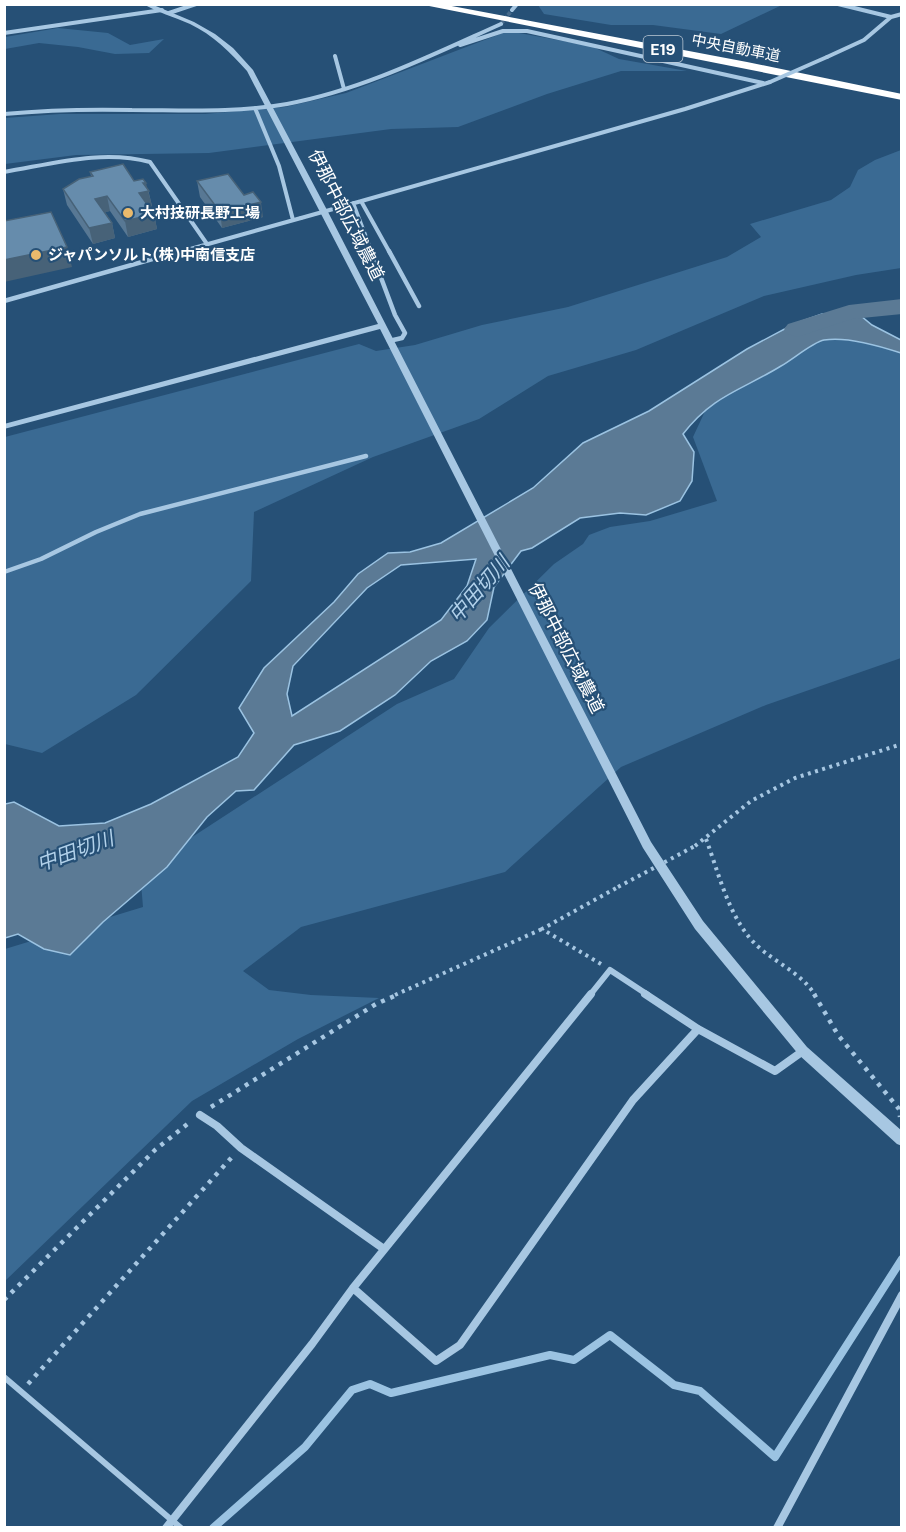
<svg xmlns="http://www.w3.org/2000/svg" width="906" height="1532" viewBox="0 0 906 1532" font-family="'DM Sans','Noto Sans JP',sans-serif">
  <rect width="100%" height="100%" fill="#265076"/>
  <path fill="#3a6a93" d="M 538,5 L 782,5 L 721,34 L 653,25 L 611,25 L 544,14 Z
    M 58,28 L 108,33 L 130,45 L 164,39 L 149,53 L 115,54 L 78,47 L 39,43 L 5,49 L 5,37 Z
    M 508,31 L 591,46 L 619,59 L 687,71 L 621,71 L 547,94 L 458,127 L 391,129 L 209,153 L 76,155 L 5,164 L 5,118 L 60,114 L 205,114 L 285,107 L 346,93 Z
    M 901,150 L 901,268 L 856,275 L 764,296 L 636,350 L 548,376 L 479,419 L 373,457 L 254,512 L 251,581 L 136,695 L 42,753 L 5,744 L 5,437 L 359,344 L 376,351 L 415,345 L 482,325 L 568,307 L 727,257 L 761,237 L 750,224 L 831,200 L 850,187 L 858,170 L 875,160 Z
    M 819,333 L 901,343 L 901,658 L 766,705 L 621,767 L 505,872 L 301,927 L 243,971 L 269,990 L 311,995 L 379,998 L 298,1039 L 192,1101 L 5,1281 L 5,949 L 143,907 L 140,871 L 397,704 L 454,679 L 489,628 L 554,564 L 583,544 L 589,535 L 610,527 L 650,521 L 717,501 L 693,437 L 714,392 Z"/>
  <path fill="#5b7a95" stroke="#9bc3e2" stroke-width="1.5" fill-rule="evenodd" d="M 822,314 L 861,316 L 872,325 L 901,340 L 901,353 C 880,346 847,336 824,340 C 813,342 792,360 781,366 C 742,390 713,395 683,434 L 694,452 L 692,481 L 680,501 L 646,515 L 620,513 L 580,518 L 532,548 L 521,551 L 494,587 L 487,620 L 467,641 L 431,661 L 395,695 L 340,731 L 294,745 L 254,790 L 236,791 L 207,817 L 167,867 L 103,922 L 70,955 L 44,949 L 18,934 L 5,938 L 5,804 L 14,802 L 59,826 L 105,823 L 151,804 L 238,757 L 254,733 L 239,708 L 264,668 L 334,602 L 358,574 L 388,553 L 410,552 L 441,543 L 533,488 L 583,443 L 649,411 L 747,349 L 794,324 ZM 476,559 L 467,586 L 441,620 L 292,716 L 287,694 L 293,666 L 367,588 L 401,565 Z"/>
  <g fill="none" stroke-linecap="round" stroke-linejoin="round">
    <path stroke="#9bc3e2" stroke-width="8" d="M 213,1528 L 305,1447 L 352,1390 L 370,1384 L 391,1393 L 550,1355 L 574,1360 L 610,1335 L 674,1385 L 700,1391 L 775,1457 L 902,1259"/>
    <path fill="#5b7a95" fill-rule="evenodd" d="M 902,299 L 902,314 L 852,319 L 797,337 L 788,334 L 784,329 L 788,324 L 849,305 Z"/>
    <path stroke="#476a8b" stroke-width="4" stroke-dasharray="4 1.5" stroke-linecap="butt" d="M 501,24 L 512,10"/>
    <path stroke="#a7c7e2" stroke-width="4" stroke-dasharray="3 4.5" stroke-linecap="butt" d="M 706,839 C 718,871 727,910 749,937 C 767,960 799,969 815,995
      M 695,846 L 751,801 L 795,778 L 902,744
      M 601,964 L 542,929 L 618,887
      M 395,995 L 542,929"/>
    <path stroke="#a7c7e2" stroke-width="4.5" stroke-dasharray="4 6" stroke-linecap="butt" d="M 814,994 L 838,1035 L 899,1109 L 900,1117
      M 211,1107 L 376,1004 L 399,994
      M 4,1300 L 155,1150 L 190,1122
      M 28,1384 L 232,1157"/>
    <path stroke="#a7c7e2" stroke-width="6" d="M 4,1377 L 181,1528"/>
    <path stroke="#a7c7e2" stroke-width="4" d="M 838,4 L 891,17
      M 512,10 L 517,4
      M 169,13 L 196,4
      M 4,33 L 162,10
      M 460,45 L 503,31 L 527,31 L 763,83
      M 335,56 L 344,89
      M 827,57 L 864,40 L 891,17 L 902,14
      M 255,108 L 279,166 L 293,220
      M 4,114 C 47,110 89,109 132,110 C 183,110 236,113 287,104 C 362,90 432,55 501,24
      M 4,172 C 52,164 102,149 150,162 L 207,244
      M 361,201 L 390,253
      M 353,203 L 372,253
      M 344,206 L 685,109 L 770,82
      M 176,253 L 301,218"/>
    <path stroke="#a7c7e2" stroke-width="4.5" d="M 371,251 L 395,315 L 405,333 L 402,338 L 389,341
      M 389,251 L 419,306
      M 4,301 L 181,251
      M 4,572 L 41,559 L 96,532 L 140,514 L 366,456"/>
    <path stroke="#a7c7e2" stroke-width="6" d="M 590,995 L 610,970 L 648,995"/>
    <path stroke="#a7c7e2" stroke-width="8" d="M 645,994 L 698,1029 L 775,1071 L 803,1051
      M 200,1115 L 217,1126 L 241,1148 L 384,1249
      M 353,1288 L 436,1361 L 460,1345 L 633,1100 L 698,1029
      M 166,1528 L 312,1344 L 353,1288 L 591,994
      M 777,1528 L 902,1295"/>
    <path fill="#a7c7e2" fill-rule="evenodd" d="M 143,4 L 151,4 L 194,22 L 215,34 L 233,48 L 253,70 L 327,210 L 651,842 L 703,921 L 807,1047 L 902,1131 L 902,1146 L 897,1144 L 799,1055 L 695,929 L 643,848 L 380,329 L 4,429 L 4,424 L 378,324 L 247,71 C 230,52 213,35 190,24 C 174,17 157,12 143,4 Z"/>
    <path fill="#fff" fill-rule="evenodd" d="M 419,4 L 441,4 L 747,62 L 902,94 L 902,100 Z"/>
    <path stroke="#a7c7e2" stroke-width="4" stroke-dasharray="3 4.5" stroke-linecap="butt" d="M 618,887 L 695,846"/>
    <path stroke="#a7c7e2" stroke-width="4" d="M 770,82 L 827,57
      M 301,218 L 344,206"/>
  </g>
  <path fill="#587894" d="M 90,172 L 134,181 L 148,189 L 152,206 L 149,207 L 154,214 L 157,229 L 128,237 L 110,211 L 105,212 L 112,223 L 115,238 L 93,244 L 67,205 L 63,189 L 91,176 Z
    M 197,181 L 244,195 L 263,217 L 222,228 L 200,197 Z"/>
  <path fill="#476278" d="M 143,183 L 146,183 L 152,206 L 142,208 L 139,193 Z
    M 107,196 L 110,211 L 99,214 L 95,199 Z
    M 261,202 L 263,217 L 222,228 L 220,212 Z
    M 154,214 L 157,229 L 128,237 L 125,221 Z
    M 112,223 L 115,238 L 93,244 L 89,228 Z
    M 67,247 L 72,267 L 4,282 L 4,260 Z"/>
  <path fill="#668cac" stroke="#476278" stroke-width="1.5" d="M 123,164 L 134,181 L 143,179 L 146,183 L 143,183 L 149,191 L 139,193 L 154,214 L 125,221 L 107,196 L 95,199 L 112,223 L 89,228 L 63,189 L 79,179 L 93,176 L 90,172 Z
    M 228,174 L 244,195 L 253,192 L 261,202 L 220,212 L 197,181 Z
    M 51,212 L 67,247 L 4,260 L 4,221 Z"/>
  <g fill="#eaba6c" stroke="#265076" stroke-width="2">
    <circle cx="128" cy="213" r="6"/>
    <circle cx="36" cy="255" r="6"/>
  </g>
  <g text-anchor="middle" stroke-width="4.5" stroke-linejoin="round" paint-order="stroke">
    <g font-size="15" fill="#fff" stroke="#265076">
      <text transform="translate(736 48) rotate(11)" y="5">中央自動車道</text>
    </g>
    <g font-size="15" font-weight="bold" fill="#fff" stroke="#265076" text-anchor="start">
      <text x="140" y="218">大村技研長野工場</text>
      <text x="48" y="260">ジャパンソルト(株)中南信支店</text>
    </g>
    <rect fill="#265076" stroke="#becad6" stroke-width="1.5" x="643.5" y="36" width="39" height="26" rx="4.5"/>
    <g font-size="16" font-weight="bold" fill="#fff">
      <text x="663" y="55">E19</text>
    </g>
    <g font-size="18" fill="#fff" stroke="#265076">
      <text transform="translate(346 215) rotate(63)" y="6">伊那中部広域農道</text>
      <text transform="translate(566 648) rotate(63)" y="6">伊那中部広域農道</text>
    </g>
    <g font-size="20" font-style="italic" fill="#b2d1ea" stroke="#265076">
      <text transform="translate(479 589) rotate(-49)" y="7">中田切川</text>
      <text transform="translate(75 851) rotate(-20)" y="7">中田切川</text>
    </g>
  </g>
  <rect width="906" height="1532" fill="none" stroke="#ffffff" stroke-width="12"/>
</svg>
